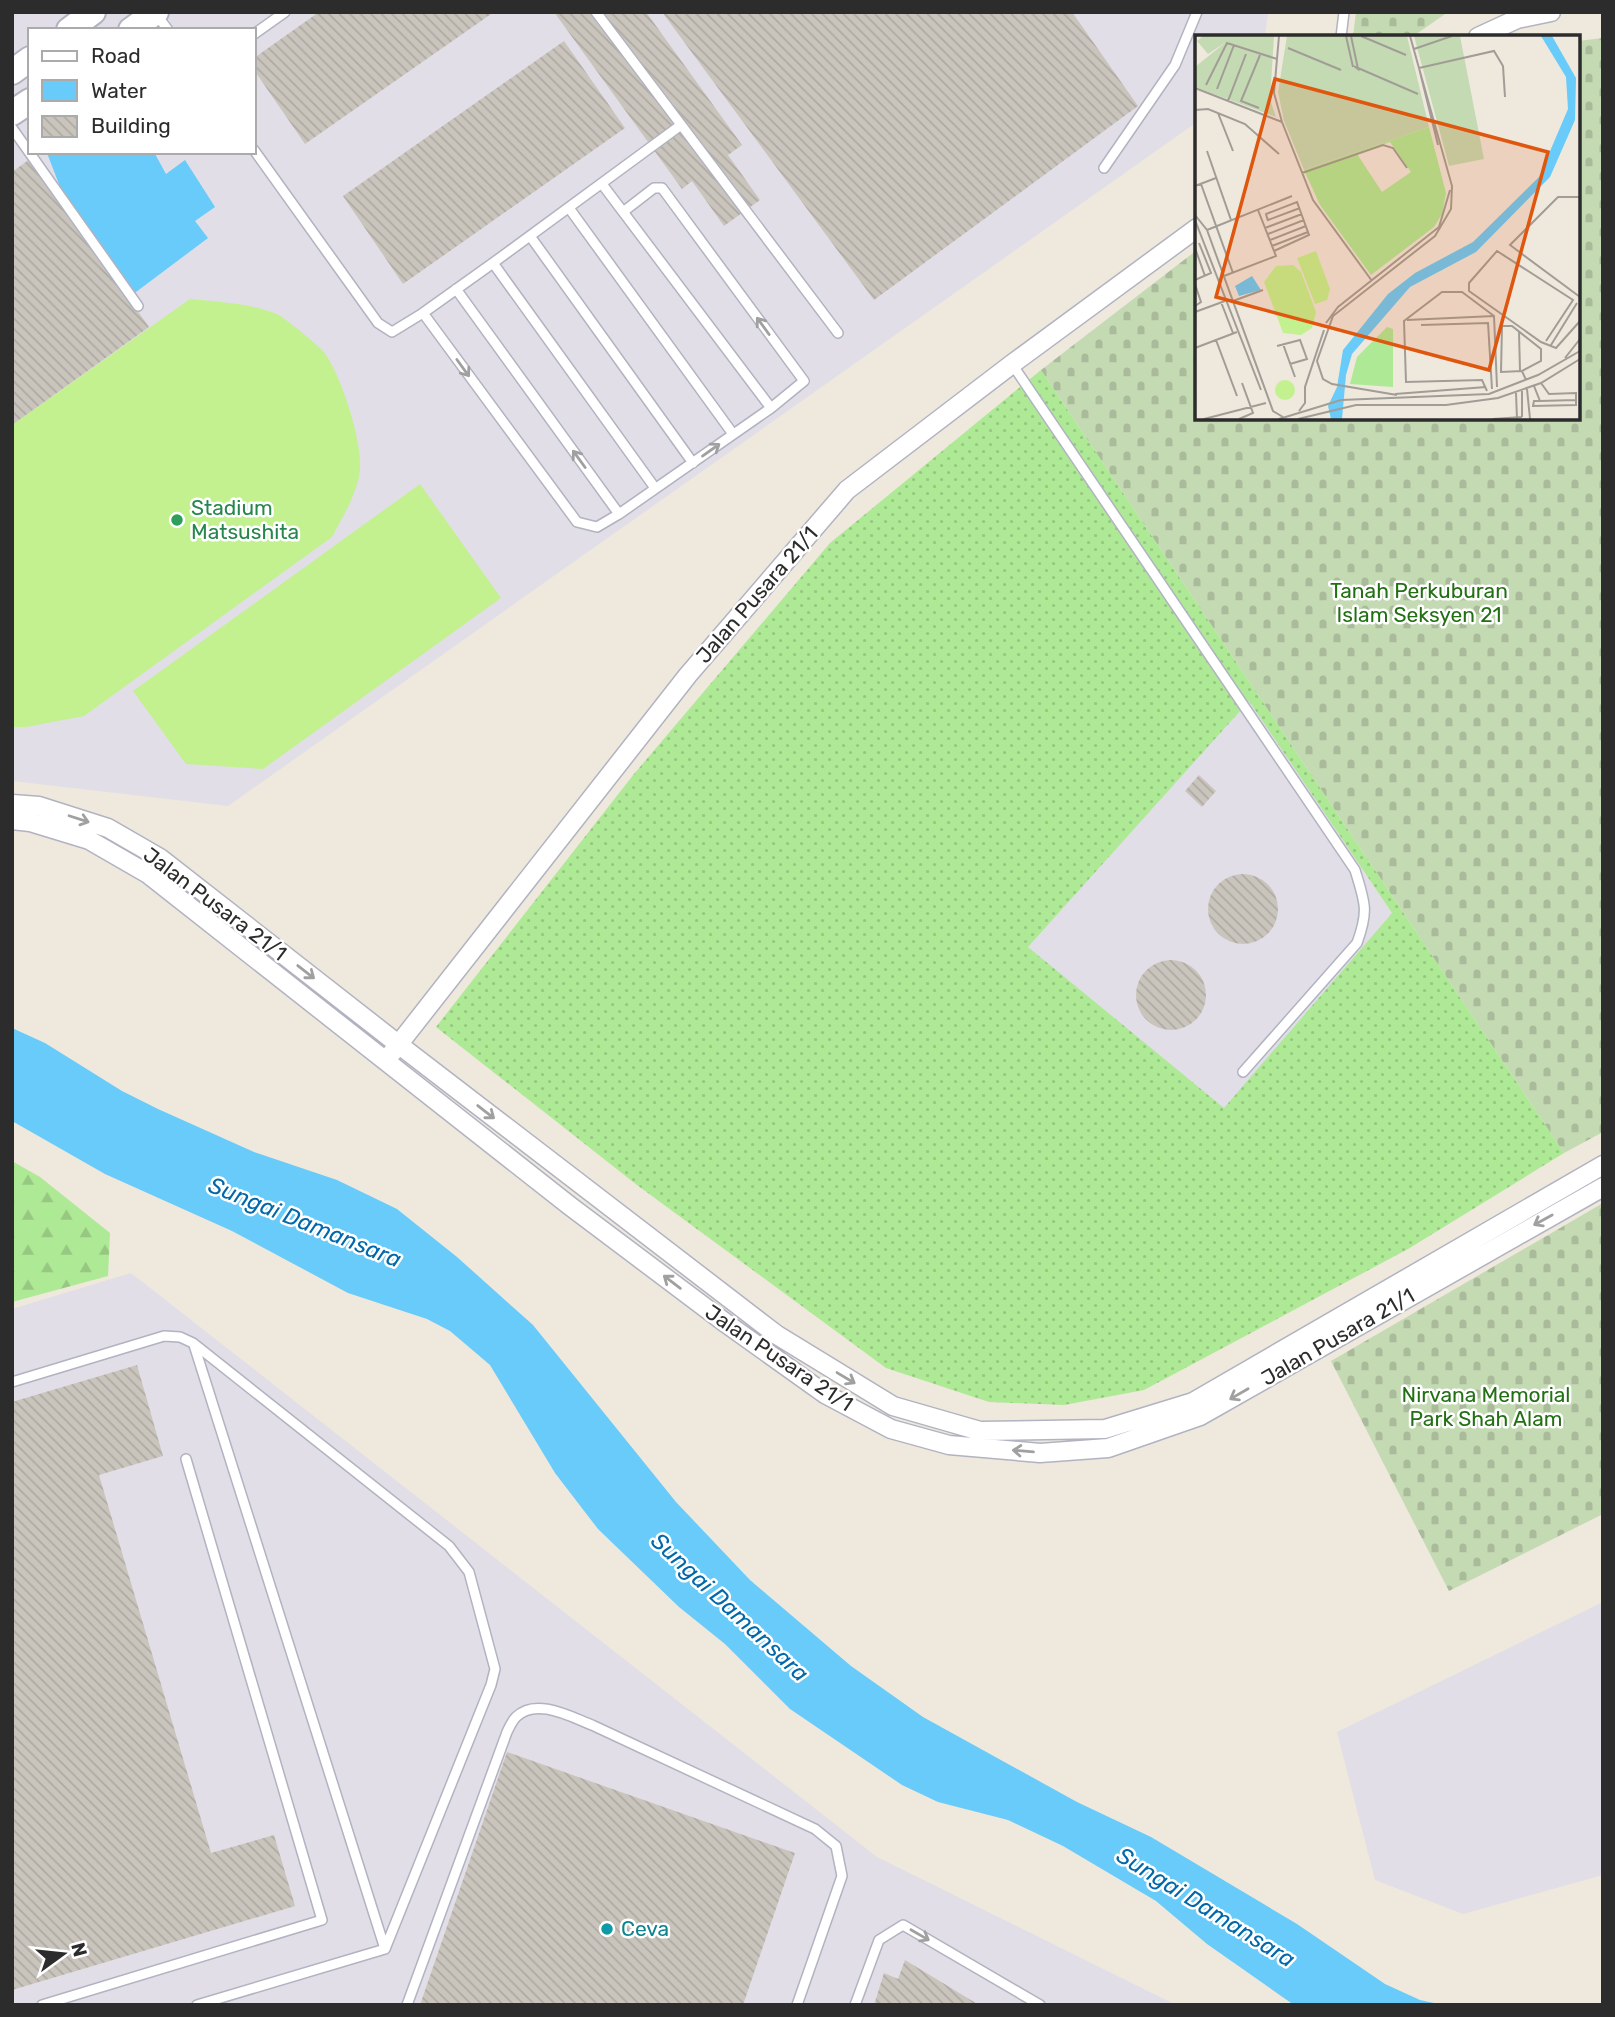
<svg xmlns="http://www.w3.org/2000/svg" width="1615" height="2017" viewBox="0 0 1615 2017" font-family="Rubik,sans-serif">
  <defs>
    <pattern id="grass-dots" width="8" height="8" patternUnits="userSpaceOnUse" patternTransform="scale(1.75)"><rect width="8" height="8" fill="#aee995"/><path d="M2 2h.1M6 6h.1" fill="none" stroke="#96c881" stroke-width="1.8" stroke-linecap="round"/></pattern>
    <pattern id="forest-firs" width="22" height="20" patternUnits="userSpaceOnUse" patternTransform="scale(1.75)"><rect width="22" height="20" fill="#aee995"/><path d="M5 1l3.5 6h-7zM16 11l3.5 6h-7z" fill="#96c881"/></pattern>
    <pattern id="cemetery-stones" width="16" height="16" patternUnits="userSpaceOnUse" patternTransform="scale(1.75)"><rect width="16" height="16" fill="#c4dab3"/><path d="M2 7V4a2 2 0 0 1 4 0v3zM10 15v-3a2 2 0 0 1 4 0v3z" fill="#a9bb9a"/></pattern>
    <pattern id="building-back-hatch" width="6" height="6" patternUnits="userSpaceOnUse" patternTransform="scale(1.75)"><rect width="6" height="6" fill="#cac5bc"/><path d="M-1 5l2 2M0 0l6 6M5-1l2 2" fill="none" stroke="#aea9a2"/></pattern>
  </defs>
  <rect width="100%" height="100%" fill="#efe8dd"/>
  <path fill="#e1dee7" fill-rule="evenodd" d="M 12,12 L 1268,12 L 1265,37 L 1197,37 L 1197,122 L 228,806 L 12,781 ZM 30,30 L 254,30 L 254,152 L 30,152 Z
    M 1249,700 L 1392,913 L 1224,1109 L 1028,947 Z
    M 131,1273 L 877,1857 L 1176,2005 L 12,2005 L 12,1309 Z
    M 1603,1602 L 1603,1875 L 1463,1914 L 1375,1880 L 1337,1732 Z"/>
  <path fill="url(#grass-dots)" fill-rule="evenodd" d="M 1041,370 L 1564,1153 L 1408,1249 L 1144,1390 L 1064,1405 L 989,1402 L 886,1368 L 637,1185 L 436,1027 L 634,774 L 830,543 ZM 1249,701 L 1392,913 L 1224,1108 L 1028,947 Z"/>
  <path fill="url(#forest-firs)" d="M 12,1161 L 40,1177 L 110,1233 L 108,1276 L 12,1302 Z"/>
  <path fill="url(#cemetery-stones)" d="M 1356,12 L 1448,12 L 1412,37 L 1353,37 Z
    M 1603,38 L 1603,1132 L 1564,1153 L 1041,370 L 1197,250 L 1197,418 L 1578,418 L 1578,41 Z
    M 1603,1203 L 1603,1514 L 1449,1591 L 1331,1361 Z"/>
  <path fill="#c3f190" d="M 190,299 C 219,302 251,303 279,315 C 286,319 319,346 324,352 C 341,375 362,440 360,468 C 359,491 342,518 332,537 L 84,716 L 26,727 L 12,727 L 12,425 Z
    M 420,484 L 501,598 L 263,769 L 186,764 L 133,691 Z"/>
  <path fill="#68cbf9" d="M 154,152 L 166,174 L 185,160 L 215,207 L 195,221 L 208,238 L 132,295 L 62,192 L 47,153 Z
    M 12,1028 L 45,1043 L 122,1091 L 158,1109 L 254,1152 L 337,1180 L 397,1209 L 457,1257 L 533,1325 L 676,1502 L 750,1580 L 851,1666 L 923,1717 L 1077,1802 L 1151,1837 L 1297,1924 L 1385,1984 L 1420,2000 L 1443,2005 L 1294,2005 L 1207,1944 L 1156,1901 L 1063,1846 L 1008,1820 L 938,1802 L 902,1785 L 790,1709 L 725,1644 L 679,1607 L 598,1529 L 555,1473 L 490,1365 L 450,1331 L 427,1319 L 348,1293 L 232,1231 L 105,1174 L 12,1121 Z"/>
  <path fill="url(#building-back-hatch)" d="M 319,12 L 494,12 L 305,144 L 254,70 L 254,58 Z
    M 554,12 L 646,12 L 742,145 L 728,155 L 760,200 L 724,226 L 692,181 L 682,189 Z
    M 662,12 L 1072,12 L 1138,106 L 874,300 Z
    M 564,41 L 625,128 L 403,284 L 343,196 Z
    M 30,159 L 149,327 L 12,425 L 12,172 Z
    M 1199,775 L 1216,791 L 1202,807 L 1185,791 Z
    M1208 909a35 35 0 1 1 70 0a35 35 0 1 1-70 0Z
    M1136 995a35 35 0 1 1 70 0a35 35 0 1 1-70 0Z
    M 137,1365 L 163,1456 L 99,1475 L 211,1853 L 274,1835 L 295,1906 L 12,1990 L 12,1402 Z
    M 507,1752 L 795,1853 L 743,2005 L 420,2005 Z
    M 905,1960 L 979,2005 L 874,2005 L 884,1973 L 898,1979 Z"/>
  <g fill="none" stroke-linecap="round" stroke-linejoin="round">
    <defs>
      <path id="service" d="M 596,12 L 838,333
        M 156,14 L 168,30
        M 254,34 L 285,12
        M 1341,37 L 1344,12
        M 12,128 L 138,306
        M 254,150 L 378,323 L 392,332 L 423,313 L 493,263 L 681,125
        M 1104,168 L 1175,65 L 1197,12
        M 602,184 L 771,408
        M 569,208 L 733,434
        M 530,236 L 693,463
        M 493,263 L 655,488
        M 456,289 L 619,514
        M 423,313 L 577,522 L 597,527 L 619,514 L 771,408 L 804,381 L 662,188 L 654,188 L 623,212
        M 1012,364 L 1355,870 C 1365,903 1369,910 1357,943 L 1243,1072
        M 194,1345 L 385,1949
        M 12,1382 L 164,1336 L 180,1337 L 193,1343 L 449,1546 L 469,1572 L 495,1669 L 491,1685 L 385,1949 L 197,2005
        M 42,2005 L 322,1920 L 186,1459
        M 407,2005 L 507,1732 C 509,1728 512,1721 516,1717 C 536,1697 571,1717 592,1725 L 815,1829 L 836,1846 L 842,1876 L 797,2005
        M 855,2005 L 879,1940 L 903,1925 L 1040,2005"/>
      <path id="minor" d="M 1478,37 L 1517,19 L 1551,12
        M 12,804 L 39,806 L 108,828 L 160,858 L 398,1044 L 777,1335 L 893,1406 L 980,1431 L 1105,1429 L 1193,1402 L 1603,1165
        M 12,820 L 30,822 L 89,840 L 148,874 L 570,1206 L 727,1324 L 825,1394 L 891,1429 L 949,1445 L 1040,1453 L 1108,1448 L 1200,1416 L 1603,1187
        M 391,1054 L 688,675 L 847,490 L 1012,364 L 1197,228"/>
      <path id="secondary" d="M 69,30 L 93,12
        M 131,30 L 156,12
        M 12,72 L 30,59
        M 12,113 L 30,101"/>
    </defs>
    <use href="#service" stroke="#b1b3c1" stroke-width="12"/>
    <use href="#minor" stroke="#b1b3c1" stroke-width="21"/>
    <use href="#secondary" stroke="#b1b3c1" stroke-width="28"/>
    <use href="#service" stroke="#fff" stroke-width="9"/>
    <use href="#minor" stroke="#fff" stroke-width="18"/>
    <use href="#secondary" stroke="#fff" stroke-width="24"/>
  </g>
  <defs><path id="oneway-shaft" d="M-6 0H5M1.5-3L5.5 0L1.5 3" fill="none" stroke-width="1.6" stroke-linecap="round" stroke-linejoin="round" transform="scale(1.75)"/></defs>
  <g stroke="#a0a0a0">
    <use href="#oneway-shaft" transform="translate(763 326) rotate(-126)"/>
    <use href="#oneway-shaft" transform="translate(463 368) rotate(54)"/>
    <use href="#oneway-shaft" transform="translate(711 450) rotate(-35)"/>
    <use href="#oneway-shaft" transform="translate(579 459) rotate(-126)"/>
    <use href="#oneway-shaft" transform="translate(79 819) rotate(18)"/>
    <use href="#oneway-shaft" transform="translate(306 972) rotate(38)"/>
    <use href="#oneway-shaft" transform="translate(486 1112) rotate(38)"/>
    <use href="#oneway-shaft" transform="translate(1543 1220) rotate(151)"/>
    <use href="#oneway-shaft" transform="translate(672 1282) rotate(-143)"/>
    <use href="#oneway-shaft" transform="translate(846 1378) rotate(31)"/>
    <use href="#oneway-shaft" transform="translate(1239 1394) rotate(150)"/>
    <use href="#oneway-shaft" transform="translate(1023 1451) rotate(-175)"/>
    <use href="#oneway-shaft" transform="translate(920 1935) rotate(30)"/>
  </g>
  <circle fill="#2e9e5b" stroke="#fff" stroke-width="2.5" cx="177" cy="520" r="7"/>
  <circle fill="#0f9aa8" stroke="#fff" stroke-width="2.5" cx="607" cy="1929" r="7"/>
  <g text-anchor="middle" stroke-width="5" stroke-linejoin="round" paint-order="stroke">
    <g font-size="21" fill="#27864d" stroke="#fff" text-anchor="start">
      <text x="191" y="515">Stadium<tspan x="191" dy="24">Matsushita</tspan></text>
    </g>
    <g font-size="21" fill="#237014" stroke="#fff">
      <text x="1419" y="598">Tanah Perkuburan<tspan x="1419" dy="24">Islam Seksyen 21</tspan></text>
      <text x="1486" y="1402">Nirvana Memorial<tspan x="1486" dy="24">Park Shah Alam</tspan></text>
    </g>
    <g font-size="21" fill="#2c2c2c" stroke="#fff">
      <text transform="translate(757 595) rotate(-49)" y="7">Jalan Pusara 21/1</text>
      <text transform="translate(215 904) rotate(37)" y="7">Jalan Pusara 21/1</text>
      <text transform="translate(1338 1337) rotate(-30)" y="7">Jalan Pusara 21/1</text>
      <text transform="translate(779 1358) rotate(34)" y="7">Jalan Pusara 21/1</text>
    </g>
    <g font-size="21" fill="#0d838f" stroke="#fff" text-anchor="start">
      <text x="621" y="1936">Ceva</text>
    </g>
    <g font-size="23" font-style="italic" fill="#0268aa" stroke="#fff">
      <text transform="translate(305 1222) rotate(22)" y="8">Sungai Damansara</text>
      <text transform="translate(730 1607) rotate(43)" y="8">Sungai Damansara</text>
      <text transform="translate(1206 1907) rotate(32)" y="8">Sungai Damansara</text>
    </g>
  </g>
  <g transform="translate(1195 35)">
    <rect width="385" height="385" fill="#efe8dd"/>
    <path d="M 234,92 L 251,158 L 247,179 L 239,192 L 176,240 L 125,170 L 109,135 ZM 195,107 L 216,137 L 187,157 L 162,119 Z" fill="#aee995" fill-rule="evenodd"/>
    <path d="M 192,292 L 198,294 L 198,352 L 155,349 L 162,322 Z" fill="#aee995"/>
    <path d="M 8,1 L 79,1 L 75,64 L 81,82 L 0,52 L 0,32 L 31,7 L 13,19 L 2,6 ZM 92,1 L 212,1 L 234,92 L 109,135 L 89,86 L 83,57 ZM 219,1 L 265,1 L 289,124 L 254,131 Z" fill="#c4dab3"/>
    <path d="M 121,216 L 135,254 L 132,265 L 120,269 L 102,223 ZM 98,230 L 106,237 L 121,277 L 117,293 L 106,300 L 88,298 L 69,247 L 81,231 ZM80 355a10 10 0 1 1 20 0a10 10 0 1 1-20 0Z" fill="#c3f190"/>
    <path d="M 346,1 L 357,1 L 381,43 L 380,85 L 355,142 L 281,217 L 215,252 L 157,319 L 151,340 L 147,384 L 136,384 L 133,371 L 142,352 L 148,315 L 193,259 L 220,238 L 278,207 L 344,142 L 373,74 L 371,42 ZM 57,241 L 66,255 L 44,261 L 40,251 Z" fill="#68cbf9"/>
    <path fill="none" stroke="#a19d96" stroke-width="2" d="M 84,1 L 79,58 L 87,87 L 118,165 L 177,246M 151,1 L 158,32M 156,1 L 163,34 L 159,31M 166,1 L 211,20M 93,13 L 146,35M 219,14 L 257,1M 163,33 L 223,59M 224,33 L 243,110M 224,33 L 299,16 L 308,31 L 310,62M 11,50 L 32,8 L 82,24M 0,53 L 87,87M 22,54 L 39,10M 33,66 L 51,19M 64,73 L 46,66 L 65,20M 0,75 L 13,74 L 50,89 L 84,119M 23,78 L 38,116M 12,116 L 36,185M 385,117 L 385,143M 107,138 L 188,110 L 198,113 L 212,133M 6,149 L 38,238M 0,151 L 21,143M 385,162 L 363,162 L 315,210 L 385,262M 0,180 L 12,195 L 78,376 L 88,382M 0,185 L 66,355M 73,185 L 105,173M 73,186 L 71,179 L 102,167 L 114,200 L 79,216M 70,193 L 107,179M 12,195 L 97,161M 73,199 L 109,185M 75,205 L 111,191M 77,211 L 113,197M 0,213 L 10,241M 29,241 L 81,221 L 63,175M 0,245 L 16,238 L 4,208M 0,249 L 6,267 L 0,271M 38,266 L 68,255M 26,267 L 38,298M 0,277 L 30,266M 212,285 L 299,281M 131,288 L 143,272 L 244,192 L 255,155M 226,290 L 293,288 L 297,354M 324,297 L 325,336M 21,305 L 42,361M 351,306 L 378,265 L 302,216 L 274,248 L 274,256 L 346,307 L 361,313 L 385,286M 88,309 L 100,342M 356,310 L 382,268M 82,311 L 105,305 L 112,324 L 95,329M 0,313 L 42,297M 370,323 L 385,304M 327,336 L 346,326 L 346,314 L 317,291 L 307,291 L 306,337 L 327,336 L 331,345M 339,351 L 345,366 L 381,365M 332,354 L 335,384M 292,356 L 287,345 L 211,347 L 209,286 L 247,257 L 267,257 L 299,281 L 302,352M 327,356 L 327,382M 321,358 L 322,384M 200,359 L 291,352M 202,360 L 137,349 L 128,344 L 122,326 L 138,281 L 240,201 L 256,174 L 257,151 L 215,1M 345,366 L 339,366 L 338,371 L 381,370 L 381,358 L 354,359 L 346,348M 104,376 L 110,368 L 110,352 L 129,295M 9,384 L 71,368M 44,384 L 58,378 L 47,348M 84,384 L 146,365 L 294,359 L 343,340 L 385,316M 103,384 L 161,370 L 251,370 L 303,363 L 346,348 L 385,324M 298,384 L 327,382"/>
    <path fill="#df570e" fill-opacity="0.15" stroke="#df570e" stroke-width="3.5" d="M 80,44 L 353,117 L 294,335 L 21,262 Z"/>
    <rect width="385" height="385" fill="none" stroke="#2c2c2c" stroke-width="3.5"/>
  </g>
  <rect width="1615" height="2017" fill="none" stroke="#2c2c2c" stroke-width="28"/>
  <rect x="28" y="28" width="228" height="126" fill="#ffffff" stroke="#ababab" stroke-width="2"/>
  <rect x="42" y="51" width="35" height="10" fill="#ffffff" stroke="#ababab" stroke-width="2"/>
  <text x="91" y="63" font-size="21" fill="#2c2c2c">Road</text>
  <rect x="42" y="80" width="35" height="21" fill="#68cbf9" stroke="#ababab" stroke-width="2"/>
  <text x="91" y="98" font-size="21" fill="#2c2c2c">Water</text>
  <rect x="42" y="116" width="35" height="21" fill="url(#building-back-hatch)" stroke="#ababab" stroke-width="2"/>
  <text x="91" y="133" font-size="21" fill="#2c2c2c">Building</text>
  <g transform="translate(63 1954) rotate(75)" stroke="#ffffff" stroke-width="5" paint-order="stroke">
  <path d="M0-5L12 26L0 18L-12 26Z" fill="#2c2c2c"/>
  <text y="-10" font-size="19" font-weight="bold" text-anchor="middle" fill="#2c2c2c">N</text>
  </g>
</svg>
